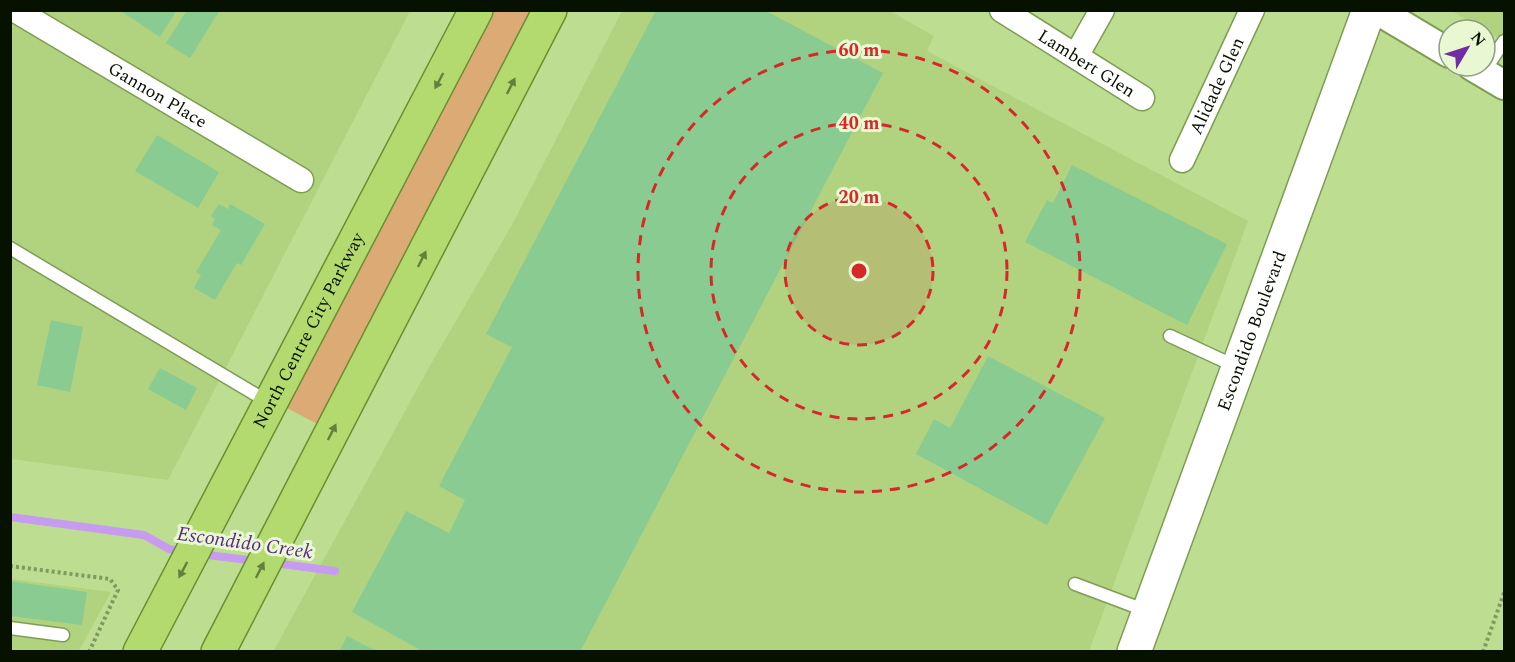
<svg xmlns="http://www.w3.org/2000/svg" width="1515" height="662" viewBox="0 0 1515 662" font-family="Spectral,serif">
  <rect width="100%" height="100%" fill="#bdde91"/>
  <path fill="#b1d380" d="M 11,11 L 410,11 L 168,480 L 11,459 Z
    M 622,11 L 890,11 L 934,36 L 927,51 L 1248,221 L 1089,651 L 273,652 L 428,369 L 513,223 Z
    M 1452,11 L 1504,11 L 1504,42 L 1485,30 Z
    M 11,579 L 111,592 L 79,651 L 11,652 Z"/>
  <path fill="#dcaa75" d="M 491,11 L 536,11 L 319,425 L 285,407 Z"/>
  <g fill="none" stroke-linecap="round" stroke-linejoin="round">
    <path stroke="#c79bf0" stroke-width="8" d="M 10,517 L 144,535 L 169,549 L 185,552
      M 200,554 L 256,561
      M 274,563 L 335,571"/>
  </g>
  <path fill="#89cb91" d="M 119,10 L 177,10 L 160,37 Z
    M 187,10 L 220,10 L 190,58 L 166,43 Z
    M 656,10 L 764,10 L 883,73 L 580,652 L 424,652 L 352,612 L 406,511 L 449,533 L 465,500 L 439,486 L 512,347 L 486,334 Z
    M 157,135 L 219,172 L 198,208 L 135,171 Z
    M 1072,165 L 1227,244 L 1187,325 L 1025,242 L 1047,200 L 1053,203 Z
    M 219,204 L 228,209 L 230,204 L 265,224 L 241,265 L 237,263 L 215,300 L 194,288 L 201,275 L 196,272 L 221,230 L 212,225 L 215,219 L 211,216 Z
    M 51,320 L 83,327 L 70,392 L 37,385 Z
    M 988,356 L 1105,418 L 1047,525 L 916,454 L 934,419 L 950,428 Z
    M 160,368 L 197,388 L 186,410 L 148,389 Z
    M 10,581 L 87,592 L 82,625 L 10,616 Z
    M 347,636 L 378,652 L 339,652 Z"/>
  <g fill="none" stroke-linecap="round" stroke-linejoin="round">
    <defs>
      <path id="service" d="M 1483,73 L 1504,41
        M 10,248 L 270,403
        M 1170,336 L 1237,367
        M 1075,584 L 1147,611
        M 10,628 L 63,635"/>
      <g id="minor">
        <path id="s1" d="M 15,10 L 301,180"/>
        <path id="s2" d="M 1002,10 L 1142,98"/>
        <path d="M 1076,56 L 1102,10"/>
        <path id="s3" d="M 1182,160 L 1252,10"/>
      </g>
      <path id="tertiary" d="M 1377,10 L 1449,53
        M 1472,66 L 1504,85"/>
      <g id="secondary">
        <path id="s4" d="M 1134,652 L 1369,10"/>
      </g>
      <g id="trunk">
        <path id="s5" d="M 140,652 L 476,10"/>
        <path d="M 218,652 L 550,10"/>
      </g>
    </defs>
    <use href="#service" stroke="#7e9d53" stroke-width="15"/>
    <use href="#minor" stroke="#7e9d53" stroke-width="27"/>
    <use href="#tertiary" stroke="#7e9d53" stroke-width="32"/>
    <use href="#secondary" stroke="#7e9d53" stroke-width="36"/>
    <use href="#trunk" stroke="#698e30" stroke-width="36"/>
    <path stroke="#809960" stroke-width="4" stroke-dasharray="3 3" stroke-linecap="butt" d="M 10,566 L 110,579 L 118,590 L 89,652
      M 1483,652 L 1504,593"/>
    <use href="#service" stroke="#fff" stroke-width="12"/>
    <use href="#minor" stroke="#fff" stroke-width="24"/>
    <use href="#tertiary" stroke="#fff" stroke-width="28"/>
    <use href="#secondary" stroke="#fff" stroke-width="33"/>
    <use href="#trunk" stroke="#b2da6e" stroke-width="33"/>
  </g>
  <defs><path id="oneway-solid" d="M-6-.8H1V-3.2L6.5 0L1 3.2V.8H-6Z" transform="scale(1.5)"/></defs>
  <g fill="#65803c">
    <use href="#oneway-solid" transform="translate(439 81) rotate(118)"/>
    <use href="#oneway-solid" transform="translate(511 86) rotate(-63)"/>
    <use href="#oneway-solid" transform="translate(422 259) rotate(-63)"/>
    <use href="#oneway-solid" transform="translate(332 432) rotate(-63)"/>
    <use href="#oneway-solid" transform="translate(183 570) rotate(118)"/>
    <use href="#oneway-solid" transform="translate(260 570) rotate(-63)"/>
  </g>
  <circle cx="859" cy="271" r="74" fill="#d62828" fill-opacity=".12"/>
  <g fill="none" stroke="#d62828" stroke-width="3" stroke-dasharray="10 8">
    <circle cx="859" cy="271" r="74"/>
    <circle cx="859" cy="271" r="148"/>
    <circle cx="859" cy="271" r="221"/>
  </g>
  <g text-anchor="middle" stroke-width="6" stroke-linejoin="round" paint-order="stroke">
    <g font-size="18" fill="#071100" stroke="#e7f8d2">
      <text dy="6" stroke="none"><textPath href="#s2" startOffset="100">Lambert Glen</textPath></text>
      <text dy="6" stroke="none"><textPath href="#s3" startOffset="82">Alidade Glen</textPath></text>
      <text dy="6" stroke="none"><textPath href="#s1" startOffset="166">Gannon Place</textPath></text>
      <text dy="6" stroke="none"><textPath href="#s5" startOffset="363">North Centre City Parkway</textPath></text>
      <text dy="6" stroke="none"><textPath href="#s4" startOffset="342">Escondido Boulevard</textPath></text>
    </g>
    <g font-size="20" font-style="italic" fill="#5f2688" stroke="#e7f8d2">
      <text transform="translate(245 542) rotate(8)" y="7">Escondido Creek</text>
    </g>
  </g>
  <circle cx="859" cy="271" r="9" fill="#d62828" stroke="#e7f8d2" stroke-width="3"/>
  <g font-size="18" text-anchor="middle" font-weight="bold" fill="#d62828" stroke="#e7f8d2" stroke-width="6" stroke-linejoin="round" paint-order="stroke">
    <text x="859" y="56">60 m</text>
    <text x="859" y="129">40 m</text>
    <text x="859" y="203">20 m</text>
  </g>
  <rect width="1515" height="662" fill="none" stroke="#071100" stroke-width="24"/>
  <g transform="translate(1467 48) rotate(51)"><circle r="28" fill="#e7f8d2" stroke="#8d9c7e" stroke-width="1.5"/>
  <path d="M0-4.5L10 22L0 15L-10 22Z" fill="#722da2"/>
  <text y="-9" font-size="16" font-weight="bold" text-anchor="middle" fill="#071100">N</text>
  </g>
</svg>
